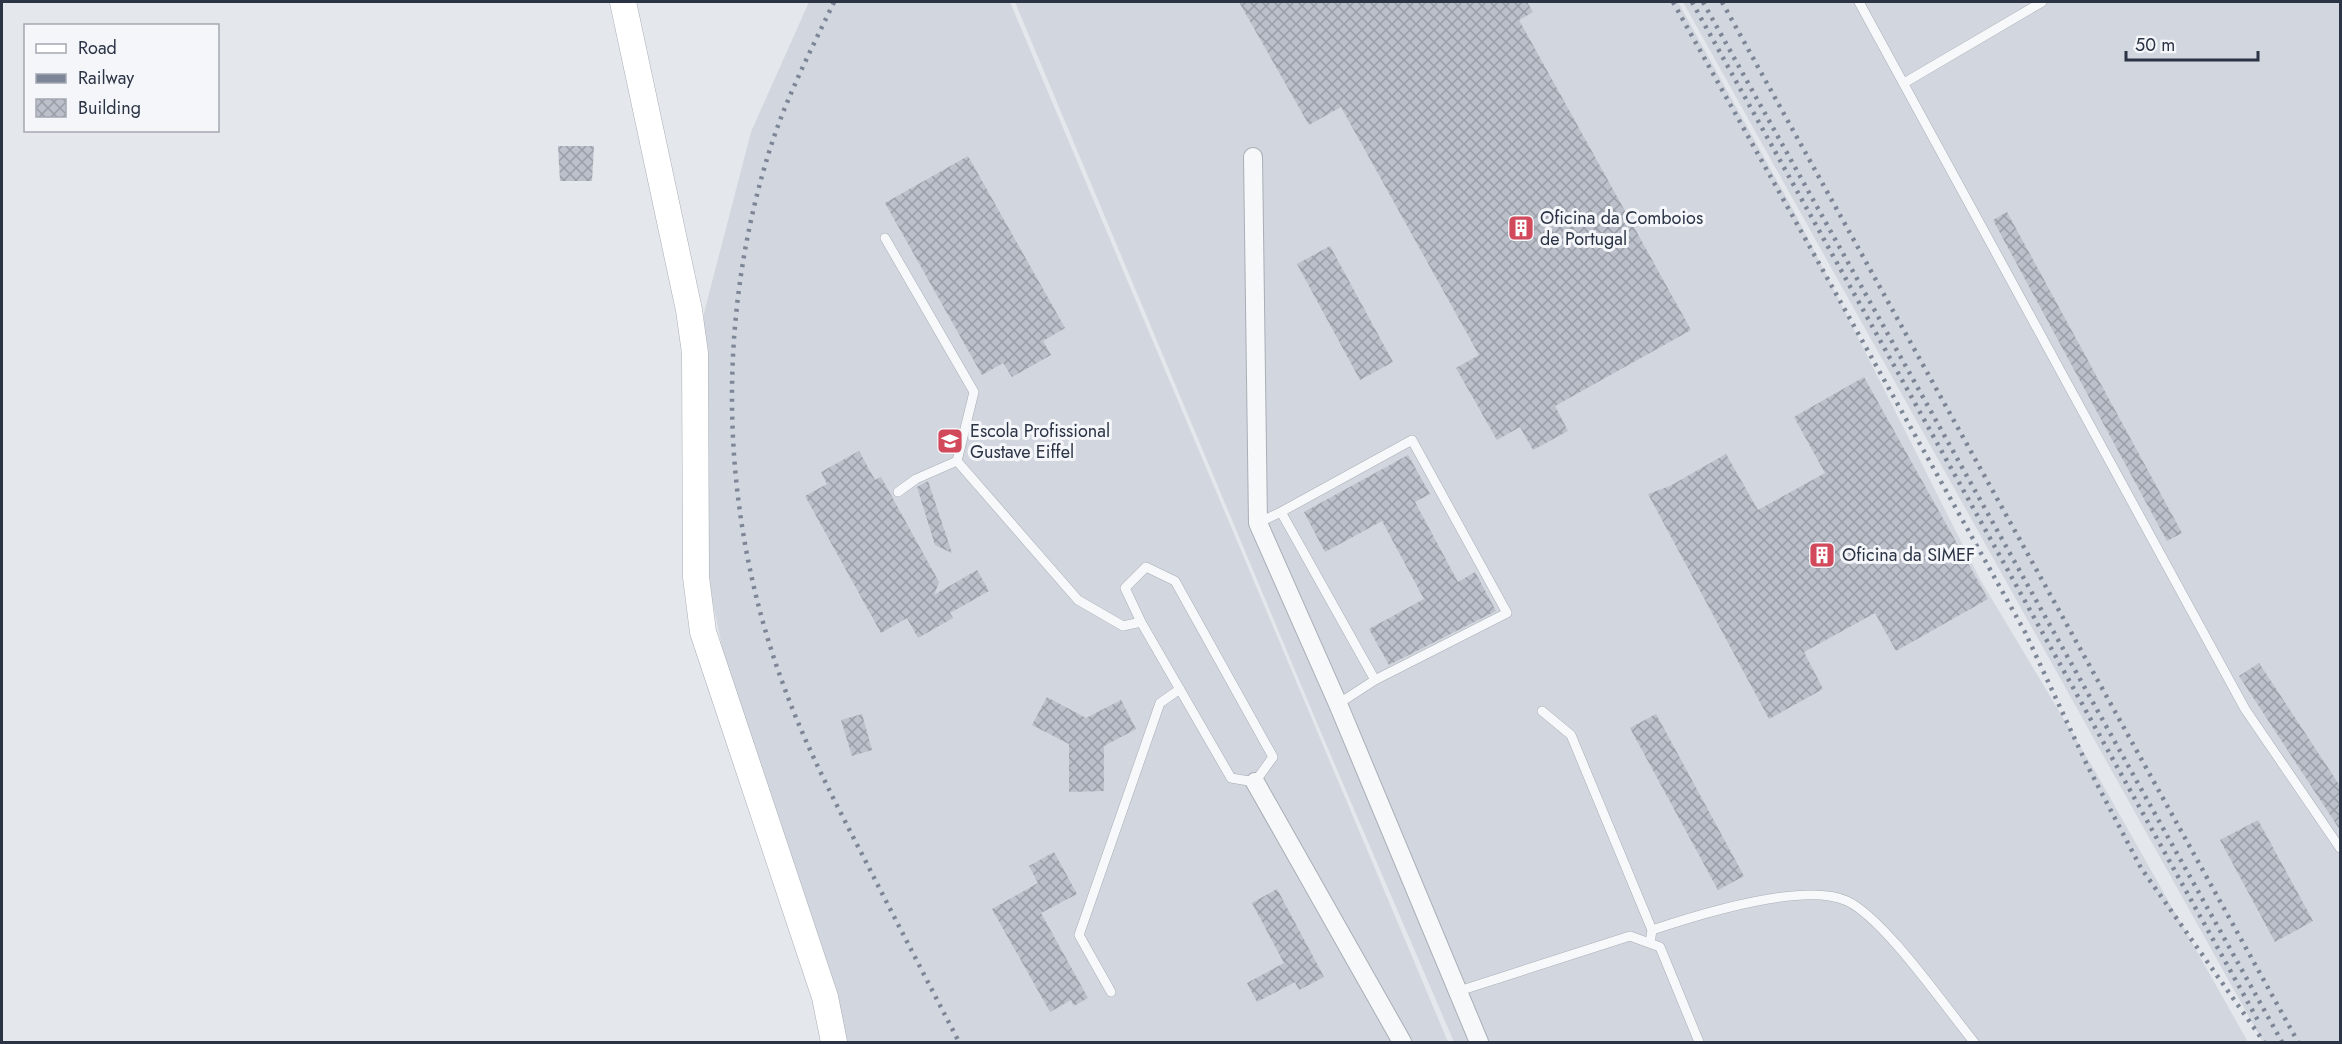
<svg xmlns="http://www.w3.org/2000/svg" width="2342" height="1044" viewBox="0 0 2342 1044" font-family="Jost,sans-serif">
  <defs>
    <pattern id="building-cross-hatch" width="8" height="8" patternUnits="userSpaceOnUse" patternTransform="scale(1.5)"><rect width="8" height="8" fill="#bbc0ca"/><path d="M0 0l8 8M0 8l8-8" fill="none" stroke="#989da6"/></pattern>
  </defs>
  <rect width="100%" height="100%" fill="#e4e7ec"/>
  <path fill="#d2d6de" d="M 809,2 L 1010,2 L 1448,1042 L 840,1042 L 726,666 L 706,570 L 704,313 L 751,132 Z
    M 1015,2 L 1678,2 L 1795,213 L 1981,581 L 2095,771 L 2248,1042 L 1454,1042 L 1320,730 Z
    M 1683,2 L 2340,2 L 2340,1042 L 2263,1042 Z"/>
  <path fill="url(#building-cross-hatch)" d="M 1239,2 L 1527,2 L 1533,12 L 1519,20 L 1691,330 L 1555,406 L 1568,431 L 1533,450 L 1520,427 L 1497,440 L 1456,368 L 1479,355 L 1341,107 L 1309,125 Z
    M 558,146 L 594,146 L 592,181 L 560,181 Z
    M 968,156 L 1065,328 L 1043,341 L 1051,355 L 1012,377 L 1003,363 L 982,375 L 885,203 Z
    M 2007,212 L 2182,533 L 2167,541 L 1993,220 Z
    M 1330,246 L 1393,362 L 1360,380 L 1297,264 Z
    M 1864,377 L 1988,599 L 1896,651 L 1875,613 L 1804,652 L 1823,689 L 1769,719 L 1648,494 L 1670,486 L 1726,454 L 1758,510 L 1825,473 L 1794,417 Z
    M 859,451 L 875,480 L 881,477 L 939,582 L 934,595 L 977,570 L 989,591 L 950,613 L 953,618 L 918,638 L 907,618 L 881,633 L 805,496 L 827,484 L 821,472 Z
    M 1408,455 L 1430,494 L 1415,502 L 1458,582 L 1475,572 L 1496,611 L 1389,665 L 1369,629 L 1424,599 L 1382,521 L 1325,552 L 1304,512 Z
    M 928,481 L 952,553 L 935,545 L 917,487 Z
    M 2259,663 L 2340,786 L 2340,830 L 2239,676 Z
    M 1047,697 L 1086,718 L 1121,700 L 1136,729 L 1104,746 L 1104,791 L 1069,792 L 1069,744 L 1032,725 Z
    M 862,714 L 872,750 L 852,756 L 841,720 Z
    M 1656,714 L 1744,876 L 1718,890 L 1630,728 Z
    M 2258,820 L 2313,921 L 2275,942 L 2220,840 Z
    M 1054,852 L 1077,894 L 1041,913 L 1088,998 L 1074,1006 L 1071,1000 L 1050,1012 L 992,909 L 1038,883 L 1029,866 Z
    M 1277,889 L 1324,977 L 1299,990 L 1295,982 L 1257,1002 L 1247,983 L 1284,963 L 1252,903 Z"/>
  <g fill="none" stroke-linecap="round" stroke-linejoin="round">
    <defs>
      <path id="lane" d="M 1859,2 L 2245,709 L 2340,848
        M 1904,83 L 2042,2
        M 885,238 L 974,392 L 957,461 L 1078,600 L 1123,626 L 1141,622
        M 898,492 L 916,479 L 957,461
        M 1281,512 L 1412,440 L 1507,613 L 1375,680
        M 1258,523 L 1281,512 L 1375,680 L 1338,704
        M 1146,567 L 1175,581 L 1273,757 L 1255,782 L 1231,778 L 1141,622 L 1125,588 Z
        M 1542,711 L 1571,735 L 1652,930
        M 1650,943 L 1652,930 C 1697,915 1803,881 1847,901 C 1884,918 1946,1008 1974,1042
        M 1459,991 L 1630,936 L 1660,947 L 1699,1042
        M 1111,992 L 1079,935 L 1160,703 L 1180,689"/>
      <path id="street" d="M 1253,157 L 1258,523 L 1338,704 L 1479,1042
        M 1255,782 L 1402,1042"/>
      <path id="secondary" d="M 623,2 L 689,310 L 695,353 L 696,577 L 703,632 L 825,997 L 834,1042"/>
    </defs>
    <use href="#lane" stroke="#a9aeb7" stroke-width="10"/>
    <use href="#street" stroke="#a9aeb7" stroke-width="20"/>
    <use href="#secondary" stroke="#a9aeb7" stroke-width="27"/>
    <use href="#lane" stroke="#f7f8fa" stroke-width="9"/>
    <use href="#street" stroke="#f7f8fa" stroke-width="18"/>
    <use href="#secondary" stroke="#fff" stroke-width="26"/>
    <path stroke="#7d8696" stroke-width="4.5" stroke-dasharray="3 6" stroke-linecap="butt" d="M 834,2 C 811,50 786,98 770,149 C 715,323 720,513 783,684 C 805,745 835,802 865,860 C 896,921 928,982 959,1042
      M 1673,2 L 2025,632 L 2087,765 L 2141,868 L 2264,1042
      M 1692,2 L 2260,1024
      M 1703,2 L 2282,1042
      M 1722,2 L 2298,1042"/>
  </g>
  <defs>
    <symbol id="building-square" viewBox="-11 -11 22 22"><rect x="-9" y="-9" width="18" height="18" rx="4" fill="#d1495b" stroke="#f4f6f9"/><path d="M-4-6H4V6H1V3H-1V6H-4ZM-2.5-4.3h1.7v1.8h-1.7ZM.8-4.3h1.7v1.8H.8ZM-2.5-1h1.7V.8h-1.7ZM.8-1h1.7V.8H.8Z" fill="#fff"/></symbol>
    <symbol id="university-square" viewBox="-11 -11 22 22"><rect x="-9" y="-9" width="18" height="18" rx="4" fill="#d1495b" stroke="#f4f6f9"/><path d="M0-5L7-2L0 1L-7-2ZM-4 1L0 2.5L4 1V4Q0 6-4 4Z" fill="#fff"/></symbol>
  </defs>
  <g fill-rule="evenodd">
    <use href="#building-square" x="1506" y="213" width="30" height="30"/>
    <use href="#university-square" x="935" y="426" width="30" height="30"/>
    <use href="#building-square" x="1807" y="540" width="30" height="30"/>
  </g>
  <g text-anchor="middle" stroke-width="6" stroke-linejoin="round" paint-order="stroke">
    <g font-size="18" fill="#2b3445" stroke="#f4f6f9" text-anchor="start">
      <text x="1540" y="224">Oficina da Comboios<tspan x="1540" dy="21">de Portugal</tspan></text>
      <text x="970" y="437">Escola Profissional<tspan x="970" dy="21">Gustave Eiffel</tspan></text>
      <text x="1842" y="561">Oficina da SIMEF</text>
    </g>
  </g>
  <rect width="2342" height="1044" fill="none" stroke="#2b3445" stroke-width="6"/>
  <rect x="24" y="24" width="195" height="108" fill="#f4f6f9" stroke="#a4a8b1" stroke-width="1.5"/>
  <rect x="36" y="44" width="30" height="9" fill="#ffffff" stroke="#a4a8b1" stroke-width="1.5"/>
  <text x="78" y="54" font-size="18" fill="#2b3445">Road</text>
  <rect x="36" y="74" width="30" height="9" fill="#7d8696" stroke="#a4a8b1" stroke-width="1.5"/>
  <text x="78" y="84" font-size="18" fill="#2b3445">Railway</text>
  <rect x="36" y="99" width="30" height="18" fill="url(#building-cross-hatch)" stroke="#a4a8b1" stroke-width="1.5"/>
  <text x="78" y="114" font-size="18" fill="#2b3445">Building</text>
  <path d="M2126 51v9h132v-9" fill="none" stroke="#2b3445" stroke-width="3"/>
  <text x="2135" y="51" font-size="18" fill="#2b3445" stroke="#f4f6f9" stroke-width="4.5" paint-order="stroke">50 m</text>
</svg>
